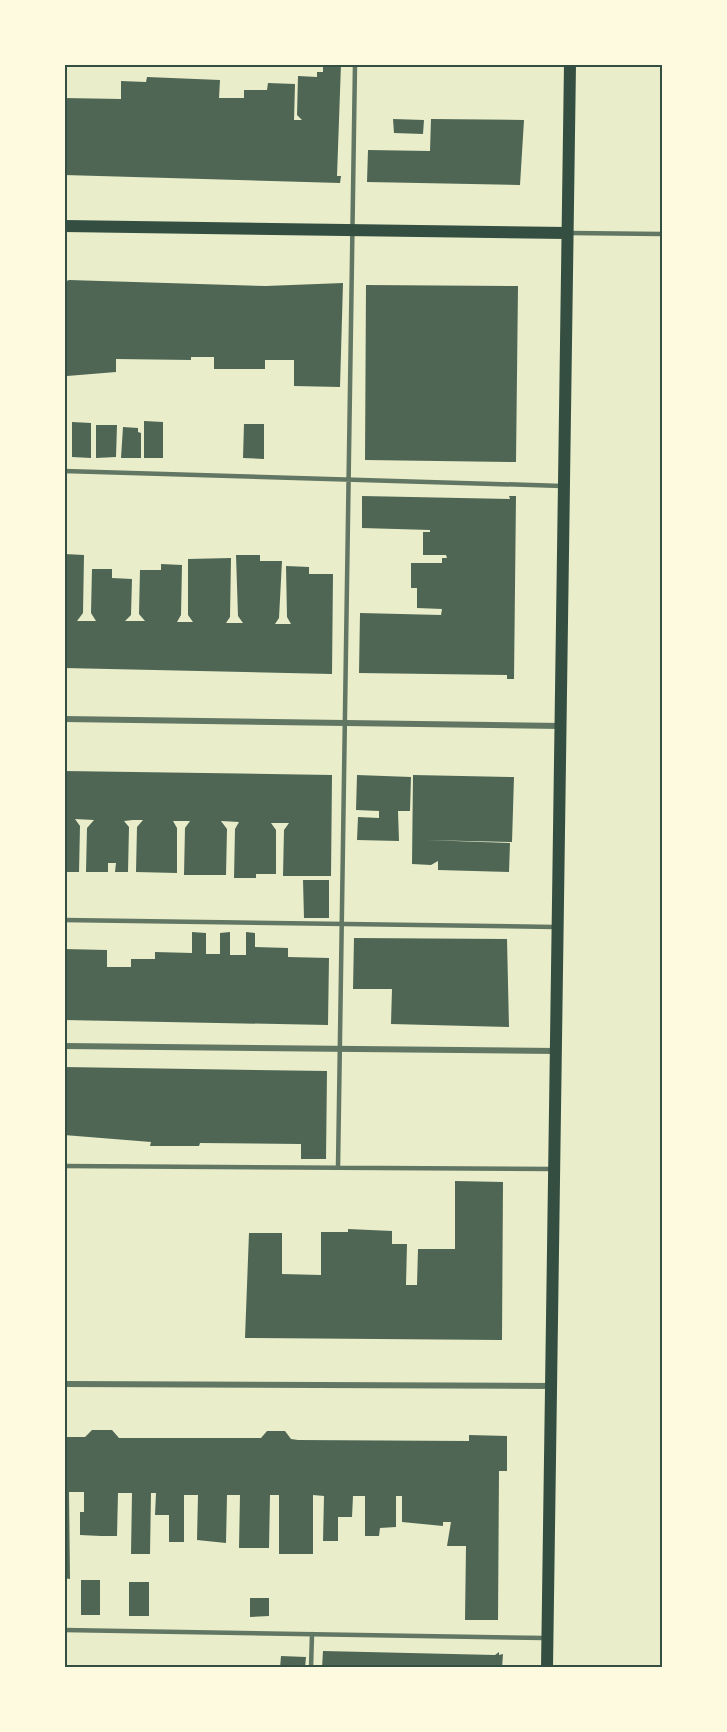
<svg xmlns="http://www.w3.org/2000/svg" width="727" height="1732" viewBox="0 0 727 1732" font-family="Rubik,sans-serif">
  <rect width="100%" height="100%" fill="#e9edc9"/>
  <path fill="#4f6655" d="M 323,64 L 341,64 L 337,176 L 341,176 L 340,183 L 64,175 L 64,98 L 121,99 L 121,81 L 146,82 L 147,77 L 220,80 L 219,98 L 244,98 L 244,90 L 267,90 L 268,83 L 295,84 L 294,120 L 302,120 L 297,115 L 298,76 L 317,77 L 317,72 L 323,72 Z
    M 393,119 L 424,120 L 423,134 L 394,133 Z
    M 431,119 L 524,120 L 520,185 L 367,182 L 368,150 L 430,151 Z
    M 69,280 L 266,286 L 343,283 L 340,387 L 294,386 L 294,360 L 265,360 L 265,369 L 214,369 L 214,357 L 191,357 L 191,360 L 116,359 L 116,372 L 67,376 L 64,373 L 64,282 Z
    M 366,285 L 518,286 L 516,462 L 365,460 Z
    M 144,421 L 163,422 L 163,458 L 144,458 Z
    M 72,422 L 91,423 L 91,458 L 72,457 Z
    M 244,424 L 264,424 L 264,459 L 243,458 Z
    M 96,425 L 117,425 L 116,457 L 96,458 Z
    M 123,427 L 138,428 L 138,432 L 141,433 L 141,458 L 121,458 Z
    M 362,496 L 510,499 L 509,496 L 516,496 L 514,679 L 507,679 L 507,675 L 359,673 L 360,613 L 441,615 L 442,609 L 417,608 L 417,588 L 411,588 L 411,563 L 442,563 L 442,558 L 447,558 L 446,555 L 423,555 L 423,532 L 430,532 L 430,530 L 362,528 Z
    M 64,554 L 84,555 L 83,613 L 77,621 L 96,621 L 91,613 L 92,569 L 112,569 L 112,578 L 132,579 L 131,615 L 125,621 L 145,621 L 139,614 L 140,570 L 161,570 L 161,564 L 182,565 L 181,615 L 177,622 L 193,622 L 188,615 L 188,559 L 231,558 L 230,617 L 226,623 L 243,623 L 238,616 L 236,555 L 260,555 L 260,561 L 282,561 L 279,618 L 275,624 L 291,624 L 287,617 L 286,566 L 309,567 L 309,574 L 333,574 L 332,674 L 64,668 Z
    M 64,771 L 332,775 L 331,876 L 283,876 L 284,830 L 289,823 L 271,823 L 276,830 L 276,874 L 256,874 L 256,878 L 234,878 L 235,829 L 239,822 L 221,821 L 227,829 L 226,875 L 184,875 L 185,828 L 190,821 L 173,821 L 177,828 L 177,873 L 136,872 L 137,827 L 143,820 L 133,820 L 124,821 L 129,827 L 128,872 L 115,872 L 116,863 L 108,863 L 108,872 L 86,872 L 87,828 L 94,820 L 75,819 L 80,826 L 79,872 L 64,872 Z
    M 357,775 L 411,777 L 410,811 L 398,811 L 399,841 L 357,840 L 358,817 L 379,818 L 379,811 L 356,810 Z
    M 413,775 L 514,777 L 512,842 L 425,840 L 510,843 L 509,872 L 438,870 L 438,861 L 431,865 L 412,864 Z
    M 303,880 L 329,880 L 329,918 L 304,918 Z
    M 192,932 L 206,933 L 206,954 L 220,954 L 220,933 L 230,932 L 230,955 L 246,955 L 246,932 L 255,933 L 255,947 L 288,948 L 288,957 L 329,958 L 328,1025 L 64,1020 L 64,949 L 107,950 L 107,967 L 131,967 L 131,959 L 155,959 L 155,952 L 192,953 Z
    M 354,938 L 507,939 L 509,1027 L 391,1024 L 392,989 L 353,989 Z
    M 64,1067 L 327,1071 L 326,1159 L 301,1159 L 301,1144 L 200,1143 L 199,1146 L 150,1146 L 151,1142 L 64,1135 Z
    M 455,1181 L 503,1182 L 502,1340 L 245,1338 L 249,1233 L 282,1233 L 282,1274 L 321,1275 L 321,1232 L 348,1232 L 348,1229 L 392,1231 L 392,1244 L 407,1244 L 406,1285 L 417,1285 L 418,1249 L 455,1249 Z
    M 92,1430 L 112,1430 L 119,1438 L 261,1438 L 267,1431 L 285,1431 L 291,1439 L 298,1440 L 469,1441 L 469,1435 L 507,1436 L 507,1471 L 499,1471 L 498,1620 L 465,1620 L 466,1546 L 447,1546 L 451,1522 L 443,1522 L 443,1526 L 402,1522 L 402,1496 L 396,1496 L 396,1527 L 380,1528 L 379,1536 L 365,1536 L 365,1496 L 353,1496 L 352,1517 L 338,1517 L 338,1541 L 323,1541 L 324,1496 L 313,1495 L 313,1554 L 279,1554 L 279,1495 L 270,1495 L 269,1548 L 239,1548 L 240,1495 L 227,1495 L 226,1543 L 197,1540 L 198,1495 L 184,1495 L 184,1542 L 169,1542 L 169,1515 L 155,1515 L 156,1493 L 151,1493 L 150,1554 L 131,1554 L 132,1493 L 118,1493 L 117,1536 L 101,1536 L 80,1535 L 80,1512 L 84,1512 L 84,1492 L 69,1492 L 70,1579 L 64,1578 L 64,1437 L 85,1437 Z
    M 81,1580 L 100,1580 L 100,1615 L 81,1615 Z
    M 129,1582 L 149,1582 L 149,1616 L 129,1616 Z
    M 250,1598 L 269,1598 L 269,1616 L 250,1617 Z
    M 323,1651 L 495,1655 L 499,1652 L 499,1655 L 503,1654 L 502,1668 L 322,1668 Z
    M 281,1656 L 306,1657 L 305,1668 L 280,1668 Z"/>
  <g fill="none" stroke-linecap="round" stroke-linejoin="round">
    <path stroke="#617663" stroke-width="4.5" d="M 570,233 L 662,234
      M 64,471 L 562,486
      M 64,920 L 555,927
      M 64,1166 L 552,1169
      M 338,1167 L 355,64
      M 64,1630 L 545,1638
      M 311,1668 L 312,1634"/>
    <path stroke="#617663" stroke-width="6" d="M 64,719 L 561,726
      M 64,1046 L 556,1051
      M 64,1384 L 550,1386"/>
    <path stroke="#344e41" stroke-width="12" d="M 64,226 L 567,233
      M 547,1668 L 570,64"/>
  </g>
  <rect width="727" height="1732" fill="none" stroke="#fefae0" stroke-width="132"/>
  <rect x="66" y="66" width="595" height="1600" fill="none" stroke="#344e41" stroke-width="2"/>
</svg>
